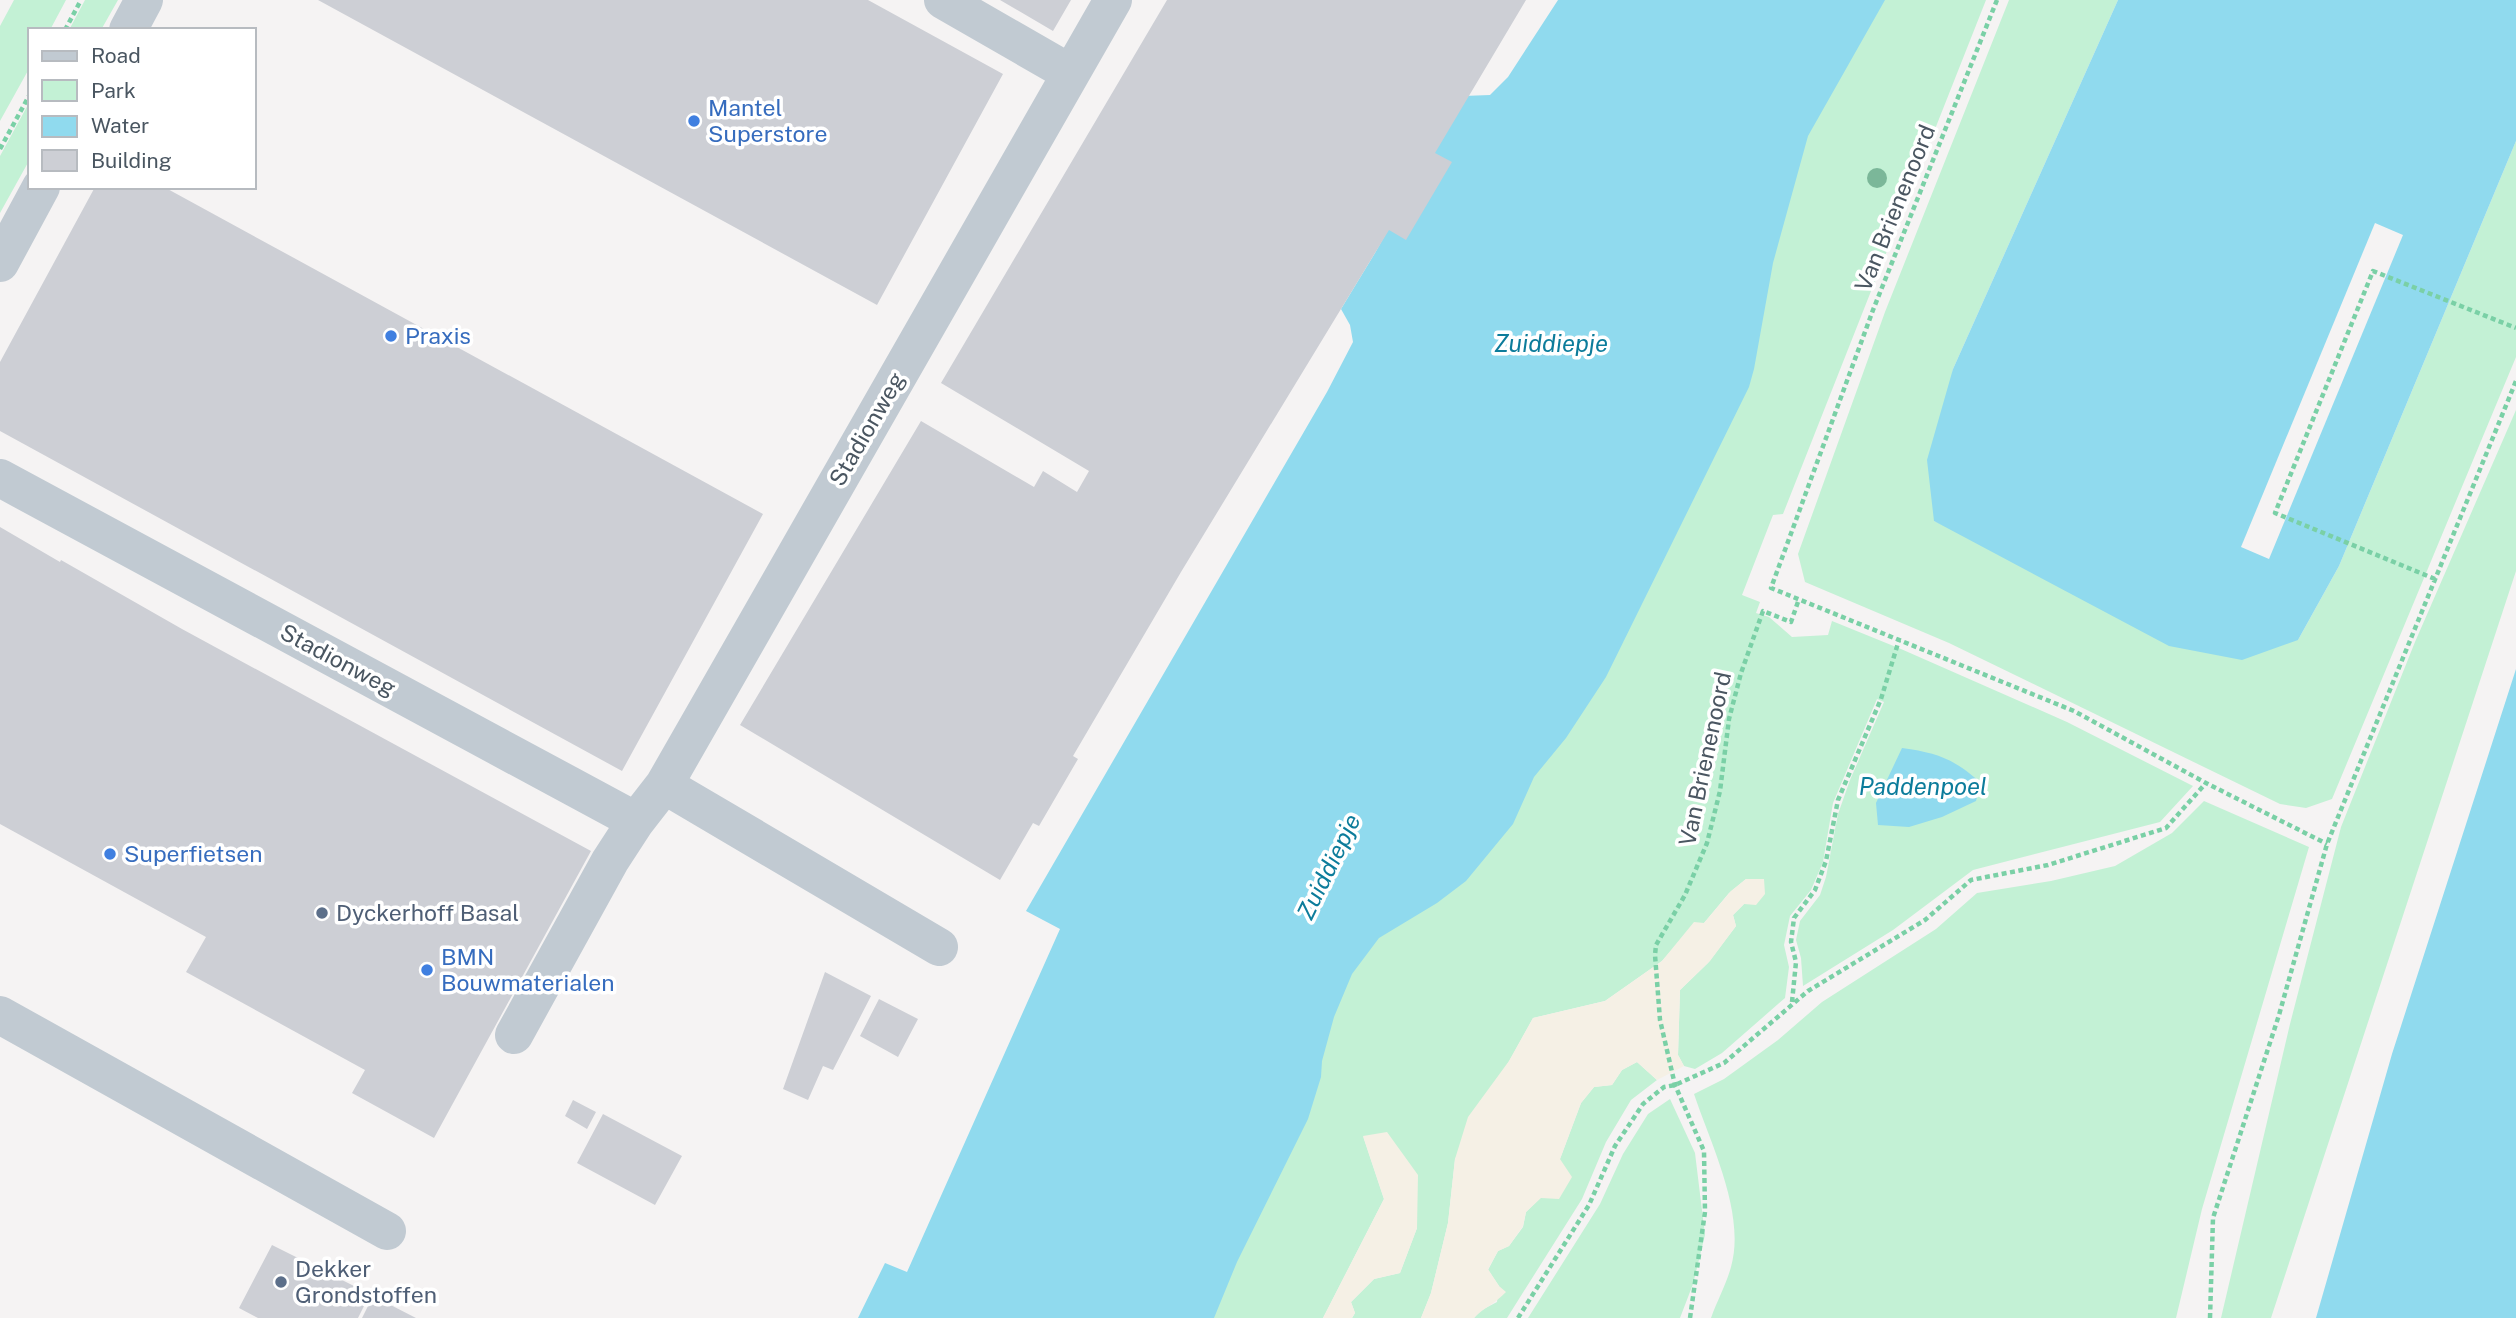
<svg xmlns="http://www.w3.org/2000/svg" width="2516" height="1318" viewBox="0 0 2516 1318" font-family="'Public Sans',sans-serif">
  <rect width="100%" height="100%" fill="#f5f3f3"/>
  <path fill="#c3f1d5" d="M 14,0 L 66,0 L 50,30 L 30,30 L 30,67 L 0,121 L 0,26 Z
    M 85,0 L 118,0 L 101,30 L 69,30 Z
    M 1848,0 L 1986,0 L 1783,514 L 1773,515 L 1742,595 L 1760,602 L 1756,613 L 1769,617 L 1792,637 L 1828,635 L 1832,621 L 1901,649 L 2067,722 L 2193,786 L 2160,822 L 1973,870 L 1893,930 L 1803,986 L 1801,958 L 1796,940 L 1800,921 L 1820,895 L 1826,877 L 1838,814 L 1850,780 L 1884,702 L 1877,699 L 1833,803 L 1823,862 L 1811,890 L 1790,916 L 1784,945 L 1789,967 L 1785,998 L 1722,1053 L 1695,1069 L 1684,1066 L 1678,1055 L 1680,990 L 1708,963 L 1736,926 L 1733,915 L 1744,904 L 1746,879 L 1729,893 L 1704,923 L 1677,944 L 1662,961 L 1605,1001 L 1533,1018 L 1455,1159 L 1448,1223 L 1431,1293 L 1421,1318 L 1352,1318 L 1355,1313 L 1351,1302 L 1374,1279 L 1400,1273 L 1417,1228 L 1363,1136 L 1384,1199 L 1323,1318 L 1202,1318 L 1348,972 Z
    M 2009,0 L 2118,0 L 1953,369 L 1934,521 L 1955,530 L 2298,640 L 2339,566 L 2516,141 L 2516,357 L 2332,799 L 2306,808 L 2280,804 L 1949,643 L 1805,582 L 1798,554 L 1885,312 Z
    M 30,101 L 30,159 L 0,213 L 0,156 Z
    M 2516,410 L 2516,571 L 2271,1318 L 2221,1318 L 2290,1024 L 2341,827 L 2415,642 Z
    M 2204,801 L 2309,847 L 2202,1209 L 2176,1318 L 1711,1318 C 1717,1301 1726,1285 1731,1267 C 1746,1214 1711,1145 1694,1094 L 1724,1079 L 1778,1040 L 1822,1002 L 1936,929 L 1977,893 L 2051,881 L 2115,866 L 2172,833 Z
    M 1637,1062 L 1657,1080 L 1631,1100 L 1606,1142 L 1582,1199 L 1507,1318 L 1474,1318 L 1480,1311 L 1497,1302 L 1499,1286 L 1488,1270 L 1498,1251 L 1509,1246 L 1523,1227 L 1526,1212 L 1541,1197 L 1560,1159 L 1581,1103 L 1594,1087 L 1612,1085 L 1622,1070 Z
    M 1670,1099 L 1695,1153 L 1705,1235 L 1693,1284 L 1680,1318 L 1528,1318 L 1600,1204 L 1623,1154 L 1648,1114 Z"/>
  <path fill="#f5f0e5" d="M 1746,879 L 1764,879 L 1765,894 L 1756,905 L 1744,904 L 1733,915 L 1736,926 L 1710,961 L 1680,990 L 1678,1055 L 1684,1066 L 1657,1080 L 1637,1062 L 1622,1070 L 1612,1085 L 1594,1087 L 1581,1103 L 1560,1159 L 1572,1177 L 1559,1199 L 1541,1198 L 1526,1212 L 1523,1226 L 1509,1246 L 1498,1251 L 1488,1269 L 1499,1286 L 1506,1292 C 1496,1303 1483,1308 1474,1318 L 1421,1318 L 1431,1293 L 1448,1223 L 1455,1159 L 1468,1117 L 1509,1061 L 1533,1018 L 1605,1001 L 1662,961 L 1694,922 L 1704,923 L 1731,891 Z
    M 1387,1132 L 1418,1175 L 1417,1228 L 1400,1273 L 1374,1279 L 1351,1302 L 1355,1313 L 1352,1318 L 1323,1318 L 1384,1199 L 1363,1136 Z"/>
  <path fill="#90daee" d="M 1558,0 L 1885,0 L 1808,136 L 1773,263 L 1754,369 L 1749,387 L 1606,677 L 1566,738 L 1534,777 L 1513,824 L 1466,881 L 1437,903 L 1379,938 L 1352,974 L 1334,1017 L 1322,1061 L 1321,1077 L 1308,1119 L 1237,1262 L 1214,1318 L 858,1318 L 885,1263 L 907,1272 L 1060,929 L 1026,911 L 1327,392 L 1353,342 L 1350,325 L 1341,309 L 1375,253 L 1463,96 L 1490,95 L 1508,77 Z
    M 2118,0 L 2516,0 L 2516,141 L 2339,566 L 2298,640 L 2242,660 L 2169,646 L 1934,521 L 1927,460 L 1953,369 Z
    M 2516,669 L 2516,1318 L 2316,1318 L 2392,1054 Z
    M 1902,748 C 1938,753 1954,759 1981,783 L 1976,801 L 1942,817 L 1909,827 L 1878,825 L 1876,803 Z"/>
  <path fill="#f5f3f3" d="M 2375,223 L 2403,235 L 2269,559 L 2241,547 Z"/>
  <path fill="#cdcfd5" d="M 318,0 L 868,0 L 1003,74 L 877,305 Z
    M 1000,0 L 1071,0 L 1053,31 Z
    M 1167,0 L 1526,0 L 1435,153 L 1452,162 L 1406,240 L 1389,230 L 1181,572 L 1073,756 L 1078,759 L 1039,826 L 1033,823 L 1000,880 L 740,725 L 921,421 L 1034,487 L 1043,471 L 1077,492 L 1089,471 L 941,383 Z
    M 95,187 L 164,187 L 763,514 L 622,771 L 0,431 L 0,362 Z
    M 0,527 L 60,562 L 61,560 L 182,629 L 591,851 L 434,1138 L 352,1093 L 365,1070 L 186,972 L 206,937 L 0,824 Z
    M 825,972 L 871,996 L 833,1070 L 823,1066 L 808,1100 L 783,1089 Z
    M 879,999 L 918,1019 L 898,1057 L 860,1036 Z
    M 573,1100 L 596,1112 L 587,1129 L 565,1116 Z
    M 603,1114 L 682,1156 L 655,1205 L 577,1163 Z
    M 272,1245 L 370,1294 L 358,1318 L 258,1318 L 239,1308 Z
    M 373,1296 L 416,1318 L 362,1318 Z"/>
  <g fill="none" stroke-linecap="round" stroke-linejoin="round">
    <path stroke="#7ad0a6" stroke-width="4.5" stroke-dasharray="5 3.5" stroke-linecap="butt" d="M 1997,0 L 1873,310 L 1771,588 L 2074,711 L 2206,783 L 2327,844
      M 65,30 L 81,0
      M 0,149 L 30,94
      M 2435,579 L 2275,513 L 2373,271 L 2516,328
      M 1792,1002 L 1796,962 L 1791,942 L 1794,918 L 1815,890 L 1826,861 L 1838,800 L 1881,699 L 1899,640
      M 1518,1318 L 1589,1205 L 1615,1146 L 1643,1104 L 1664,1087 L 1675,1085 L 1724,1063 L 1808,991 L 1925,920 L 1971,880 L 2048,865 L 2166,828 L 2206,783
      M 1690,1318 L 1705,1212 L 1704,1151 L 1675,1085 L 1660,1020 L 1655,955 L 1656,945 L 1685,895 L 1707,843 L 1720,791 L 1729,719 L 1741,673 L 1763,611 L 1791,622 L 1799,599
      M 2210,1318 L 2213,1218 L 2279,1015 L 2327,844 L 2516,381"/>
    <path stroke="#c1cad2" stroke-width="38" d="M 943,0 L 1070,73
      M 128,30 L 144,0
      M 0,263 L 41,187
      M 0,478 L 636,821 L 664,785 L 1113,0
      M 664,785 L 939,947
      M 0,1015 L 387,1231
      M 514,1035 L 610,861 L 636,821"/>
  </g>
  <circle fill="#7bb799" cx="1877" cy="178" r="10"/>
  <g fill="#3f7fe0" stroke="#fff" stroke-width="2.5">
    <circle cx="694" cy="121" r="7"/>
    <circle cx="391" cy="336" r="7"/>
    <circle cx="110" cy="854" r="7"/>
    <circle cx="427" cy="970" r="7"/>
  </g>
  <g fill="#5c6f8a" stroke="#fff" stroke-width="2.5">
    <circle cx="322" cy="913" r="7"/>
    <circle cx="281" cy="1282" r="7"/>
  </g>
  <g text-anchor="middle" stroke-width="7" stroke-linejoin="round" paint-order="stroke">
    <g font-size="23" fill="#366cbe" stroke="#fff" text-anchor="start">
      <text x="708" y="116">Mantel<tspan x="708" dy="26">Superstore</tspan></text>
      <text x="405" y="344">Praxis</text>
      <text x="124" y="862">Superfietsen</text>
      <text x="441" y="965">BMN<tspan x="441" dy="26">Bouwmaterialen</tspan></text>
    </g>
    <g font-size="23" fill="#4a5661" stroke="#fff">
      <text transform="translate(1895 208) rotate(-68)" y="8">Van Brienenoord</text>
      <text transform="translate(867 429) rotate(-60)" y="8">Stadionweg</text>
      <text transform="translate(338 660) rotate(28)" y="8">Stadionweg</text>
      <text transform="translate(1705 759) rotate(-78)" y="8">Van Brienenoord</text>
    </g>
    <g font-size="23" fill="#4e5e75" stroke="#fff" text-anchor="start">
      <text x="336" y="921">Dyckerhoff Basal</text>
      <text x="295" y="1277">Dekker<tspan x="295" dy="26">Grondstoffen</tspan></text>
    </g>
    <g font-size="24" font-style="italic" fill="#0c7c9b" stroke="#fff">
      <text x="1551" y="352">Zuiddiepje</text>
      <text x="1923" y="795">Paddenpoel</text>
      <text transform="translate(1329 867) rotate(-64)" y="8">Zuiddiepje</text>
    </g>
  </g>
  <rect x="28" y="28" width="228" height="161" fill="#ffffff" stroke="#b7bbc0" stroke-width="2"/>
  <rect x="42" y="51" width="35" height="10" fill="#c1cad2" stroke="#b7bbc0" stroke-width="2"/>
  <text x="91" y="63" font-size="21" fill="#4a5661">Road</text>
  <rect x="42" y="80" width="35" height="21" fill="#c3f1d5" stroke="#b7bbc0" stroke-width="2"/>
  <text x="91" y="98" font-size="21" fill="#4a5661">Park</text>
  <rect x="42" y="116" width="35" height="21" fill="#90daee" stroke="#b7bbc0" stroke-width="2"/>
  <text x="91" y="133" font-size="21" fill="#4a5661">Water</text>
  <rect x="42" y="150" width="35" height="21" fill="#cdcfd5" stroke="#b7bbc0" stroke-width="2"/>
  <text x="91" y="168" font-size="21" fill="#4a5661">Building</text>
</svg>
